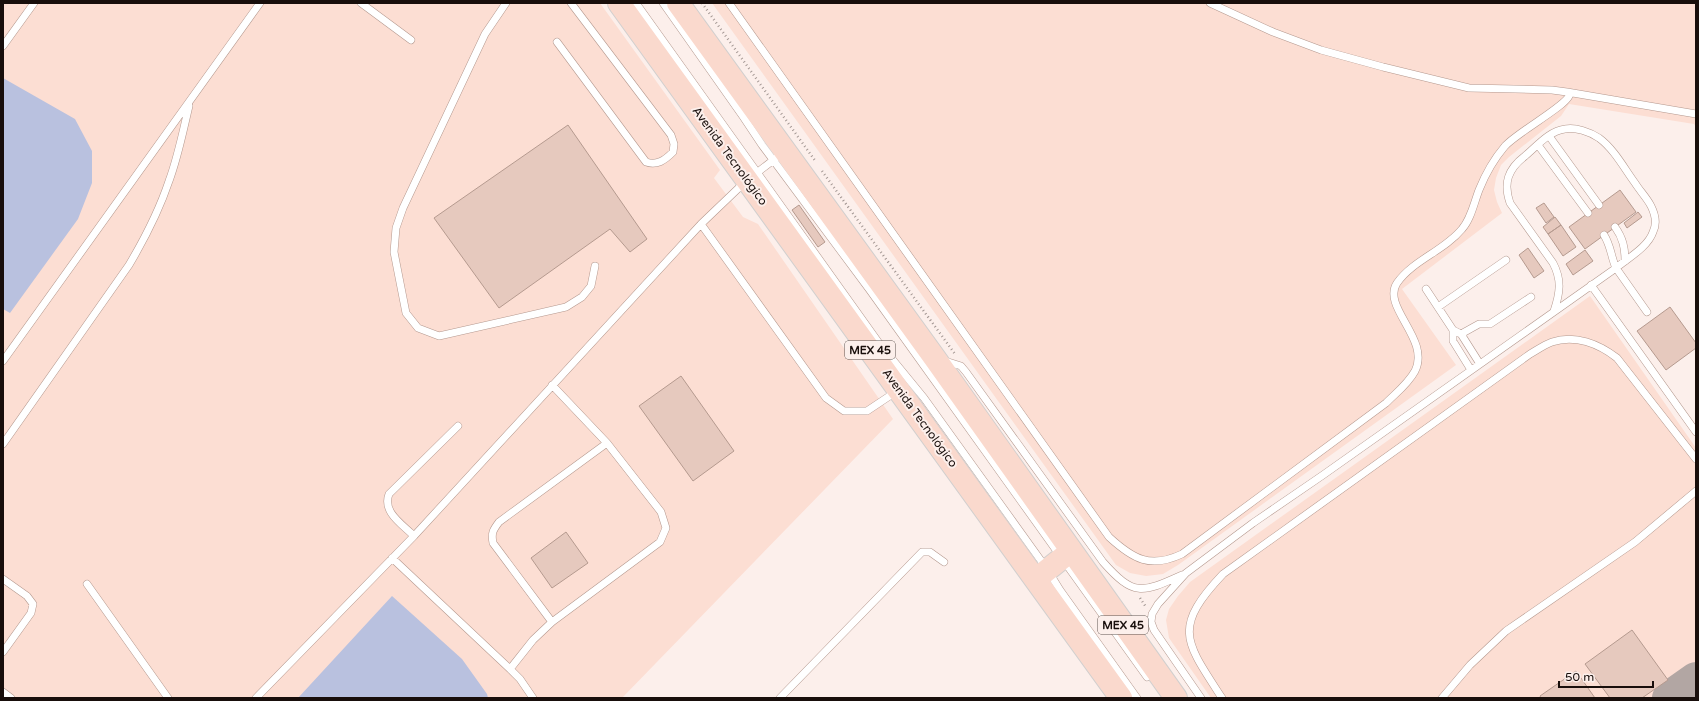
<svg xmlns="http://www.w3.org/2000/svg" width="1699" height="701" viewBox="0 0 1699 701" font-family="'Varela Round',sans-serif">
  <rect width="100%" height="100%" fill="#fcefeb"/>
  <path fill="#fcded3" d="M 3,3 L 600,3 L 720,170 L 714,178 L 743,217 L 758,224 L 893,419 L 622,698 L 3,698 Z
    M 712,3 L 1696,3 L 1696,127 L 1694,124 L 1569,104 L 1561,116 L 1509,157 L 1501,165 L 1496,178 L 1494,190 L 1497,202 L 1502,213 L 1402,289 L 1456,365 L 1178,565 L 1163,574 L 1146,576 L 1130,573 L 1116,565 Z
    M 1590,296 L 1696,448 L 1696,698 L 1211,698 L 1169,638 L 1166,620 L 1169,609 L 1178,596 L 1190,582 Z"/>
  <path fill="#b9c1df" d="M 3,78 L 75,119 L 92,151 L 92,183 L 78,219 L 10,313 L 3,309 Z
    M 392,596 L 462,659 L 487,694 L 488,698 L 298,698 Z"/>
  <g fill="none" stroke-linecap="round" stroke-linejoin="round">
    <path stroke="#b2a6a3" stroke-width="34" d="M 1669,698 L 1696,679"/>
  </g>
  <path fill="#e6c9be" stroke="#b59a8f" d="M 568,125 L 647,239 L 630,252 L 610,229 L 499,308 L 434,218 Z
    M 1620,190 L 1636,212 L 1585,249 L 1569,227 Z
    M 1544,203 L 1554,217 L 1546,223 L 1536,208 Z
    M 799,205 L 825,242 L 818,247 L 792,210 Z
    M 1638,212 L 1642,217 L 1627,228 L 1624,223 Z
    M 1555,217 L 1561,225 L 1548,234 L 1543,227 Z
    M 1561,225 L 1576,247 L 1563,256 L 1548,234 Z
    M 1528,248 L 1544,271 L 1534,278 L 1519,255 Z
    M 1585,250 L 1593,261 L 1573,275 L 1566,264 Z
    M 1670,307 L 1696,343 L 1696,348 L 1666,370 L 1637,331 Z
    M 681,376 L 734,451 L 693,481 L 639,406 Z
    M 566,532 L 588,563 L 552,588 L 531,558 Z
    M 1632,630 L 1668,680 L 1642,698 L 1610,698 L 1585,664 Z
    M 1576,671 L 1595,698 L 1541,698 L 1540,696 Z"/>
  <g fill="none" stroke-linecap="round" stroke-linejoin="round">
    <defs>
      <path id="service" d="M 361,3 L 411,40
        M 506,3 L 485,34 L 403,208 L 396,228 L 394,252 L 406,313 L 418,328 L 439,336 L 566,307 L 582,297 L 591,286 L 595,266
        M 636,3 L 879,343 L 924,398 L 1047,569 L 1060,590 L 1137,698
        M 663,3 L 744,118 L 762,145 L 869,289 L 1147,677
        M 729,3 L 1109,537 C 1133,559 1150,569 1182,554 L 1386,403 C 1396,393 1408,384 1415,371 C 1431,339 1381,307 1397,283 C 1413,260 1444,251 1462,229 C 1471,219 1474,203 1479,190 C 1485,175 1494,159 1505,146 C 1518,132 1564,107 1569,96 L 1567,92 L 1552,90 L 1469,88 L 1383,67 L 1321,50 L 1273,32 L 1210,3
        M 557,42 L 646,162 C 657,166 665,160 673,152 L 674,144 L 671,135 L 571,3
        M 3,46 L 34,3
        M 1567,92 L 1696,114
        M 1549,136 L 1599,205
        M 1538,145 L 1588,213
        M 754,175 L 776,158
        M 701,224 L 826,398 L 844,411 L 867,411 L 897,391
        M 1615,227 C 1623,238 1625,248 1625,261
        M 1604,235 C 1611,246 1611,257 1616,268 L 1647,312
        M 1591,285 L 1696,432
        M 1426,289 L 1453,330 L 1461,334 L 1480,364
        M 1438,307 L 1506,260
        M 1453,330 L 1453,341 L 1471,370
        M 1461,334 L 1479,324 L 1490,324 L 1531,297
        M 942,360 L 961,366 L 966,372 L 1103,562 C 1134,597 1142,593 1182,575
        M 3,361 L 260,3
        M 3,444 L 129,265 C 145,238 159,211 169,181 C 178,157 183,131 189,106
        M 414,536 C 402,524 382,512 389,494 L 458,426
        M 392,558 L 510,669 L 520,679 L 533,698
        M 3,579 L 27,596 L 33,604 L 31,613 L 3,652
        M 87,584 L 168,698
        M 552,622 L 660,542 L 666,528 L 661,512 L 607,443
        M 510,669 L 533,640 L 552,622 L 493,543 C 491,533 493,530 499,522 L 607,443 L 552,385
        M 3,692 L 11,698
        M 256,698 L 414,536 L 701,224 L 746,181
        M 780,698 L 922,552 L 930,552 L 944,562
        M 1201,698 L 1154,630 L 1151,622 L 1152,614 L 1158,604 L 1186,573 L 1253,523 L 1323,475 L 1616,268 C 1628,258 1648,247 1653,232 C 1657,224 1655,214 1651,206 C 1647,198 1640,191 1635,183 C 1624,168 1614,149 1599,138 C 1590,132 1576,127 1565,129 C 1549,131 1537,146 1525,156 C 1508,169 1503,183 1510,203 L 1553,263 C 1562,280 1560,293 1554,311
        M 1222,698 C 1185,641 1172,628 1223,574 L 1530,354 C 1537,350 1544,345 1552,342 C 1575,334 1599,344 1617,358 L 1696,459
        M 1442,698 L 1470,665 L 1506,631 L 1635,542 L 1696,491"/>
      <path id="primary" d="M 619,3 L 1121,698
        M 678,3 L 934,357 L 1176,698
        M 1036,579 L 1071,551"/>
    </defs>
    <use href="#service" stroke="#b4988e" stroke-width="8"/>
    <use href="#primary" stroke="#d1cfce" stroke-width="24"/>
    <path stroke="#a29692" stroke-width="2.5" stroke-dasharray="1 3" stroke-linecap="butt" d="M 702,3 L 816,162
      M 822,171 L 955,354
      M 1140,598 L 1146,607"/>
    <use href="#service" stroke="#fff" stroke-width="7"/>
    <use href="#primary" stroke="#fad9cd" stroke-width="22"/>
  </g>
  <g text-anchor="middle" stroke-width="4" stroke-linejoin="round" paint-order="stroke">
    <g fill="#fcefeb" stroke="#5c524e" stroke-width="1">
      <rect x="845" y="341" width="50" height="18" rx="3"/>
      <rect x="1098" y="616" width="50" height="18" rx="3"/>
    </g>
    <g font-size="11" font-weight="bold" fill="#180e0b">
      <text x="870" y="354">MEX 45</text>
      <text x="1123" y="629">MEX 45</text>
    </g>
    <g font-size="12" fill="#180e0b" stroke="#fcefeb">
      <text transform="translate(730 156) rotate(54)" y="4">Avenida Tecnológico</text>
      <text transform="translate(920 418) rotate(54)" y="4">Avenida Tecnológico</text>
    </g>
  </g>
  <rect width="1699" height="701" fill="none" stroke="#180e0b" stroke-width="8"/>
  <path d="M1559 681v6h94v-6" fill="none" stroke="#180e0b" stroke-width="2"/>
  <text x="1565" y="681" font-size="12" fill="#180e0b" stroke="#fcefeb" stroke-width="3" paint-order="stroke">50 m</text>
</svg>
